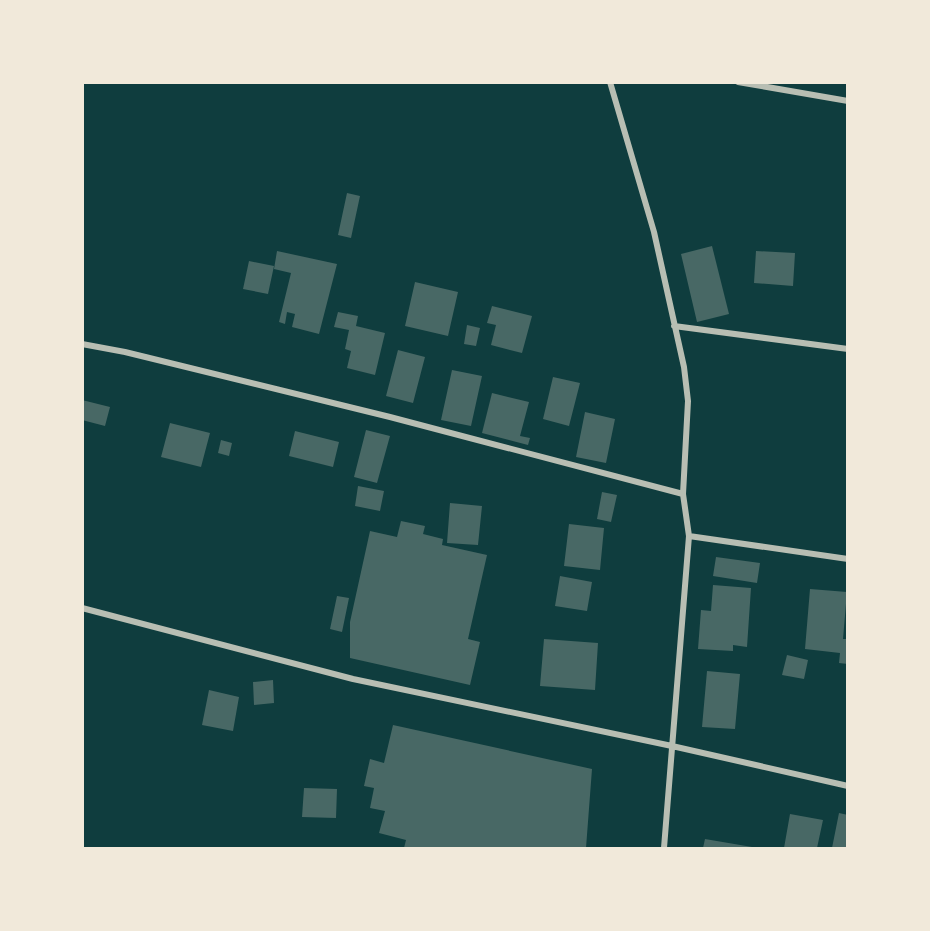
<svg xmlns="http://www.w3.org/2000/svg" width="930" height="931" viewBox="0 0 930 931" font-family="Rubik,sans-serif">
  <rect width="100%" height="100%" fill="#0f3d3e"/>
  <path fill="#486865" d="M 347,193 L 360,196 L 351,238 L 338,235 Z
    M 712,246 L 729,314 L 697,322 L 681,254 Z
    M 277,251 L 337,264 L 319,334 L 292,327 L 295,314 L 287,312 L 285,324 L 279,322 L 291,273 L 274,269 Z
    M 756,251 L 795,253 L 793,286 L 754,283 Z
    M 249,261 L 274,266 L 268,294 L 243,289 Z
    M 415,282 L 458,292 L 448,336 L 405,326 Z
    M 492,306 L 532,316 L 522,353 L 491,345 L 496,325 L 487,323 Z
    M 338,312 L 358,316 L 356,326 L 385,333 L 375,375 L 347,368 L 351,351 L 345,349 L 349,330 L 334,327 Z
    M 467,325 L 480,328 L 476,346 L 464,344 Z
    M 398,350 L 425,357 L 413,403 L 386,396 Z
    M 452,370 L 482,376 L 471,426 L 441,420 Z
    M 553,377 L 580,383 L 569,426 L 543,419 Z
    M 492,393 L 529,402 L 520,436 L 530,438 L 528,445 L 482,433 Z
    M 82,400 L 110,407 L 105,426 L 82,420 Z
    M 585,412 L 615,419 L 606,463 L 576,457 Z
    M 170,423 L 210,433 L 201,467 L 161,457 Z
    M 366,430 L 390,436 L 377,483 L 354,477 Z
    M 295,431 L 339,442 L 333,467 L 289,456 Z
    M 221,440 L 232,443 L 229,456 L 218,453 Z
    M 358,486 L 384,491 L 380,511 L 355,506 Z
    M 602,492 L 617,495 L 611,522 L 597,519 Z
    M 450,503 L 482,506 L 478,545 L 447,543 Z
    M 401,521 L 425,526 L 423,534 L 443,539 L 442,545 L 487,555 L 468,639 L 480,642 L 470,685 L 350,658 L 350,622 L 370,531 L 397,537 Z
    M 569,524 L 604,528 L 600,570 L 564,566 Z
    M 716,557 L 760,563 L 757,583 L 713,576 Z
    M 560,576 L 592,582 L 587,611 L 555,606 Z
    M 713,585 L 751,588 L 747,647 L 733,645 L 733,651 L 698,649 L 701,610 L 711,611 Z
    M 810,589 L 847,592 L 843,639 L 848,639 L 848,664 L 839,663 L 840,653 L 805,649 Z
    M 337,596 L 349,598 L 342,632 L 330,629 Z
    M 544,639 L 598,643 L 595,690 L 540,686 Z
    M 787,655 L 808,660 L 804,679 L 782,675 Z
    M 707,671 L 740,674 L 735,729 L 702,727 Z
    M 273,680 L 274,703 L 254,705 L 253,682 Z
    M 209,690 L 239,697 L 233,731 L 202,725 Z
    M 393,725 L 592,769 L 586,848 L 404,848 L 406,840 L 379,833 L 385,811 L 370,808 L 374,788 L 364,786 L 370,759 L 384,763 Z
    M 304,788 L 337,789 L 336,818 L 302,817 Z
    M 839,813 L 848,815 L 848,848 L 832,848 Z
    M 790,814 L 823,820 L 817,848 L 784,848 Z
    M 705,839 L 752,847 L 752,848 L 703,848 Z"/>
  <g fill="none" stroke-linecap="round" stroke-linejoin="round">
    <path stroke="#b8beb3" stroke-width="6" d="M 610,82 L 654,232 L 684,367 L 688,401 L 683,494 L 689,536 L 664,848
      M 738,82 L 848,101
      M 674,326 L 848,349
      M 82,344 L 125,352 L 390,417 L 683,494
      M 689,536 L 848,559
      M 82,608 L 353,679 L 672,746 L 848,786"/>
  </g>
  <rect width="930" height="931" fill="none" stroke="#f1e9da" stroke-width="168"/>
</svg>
